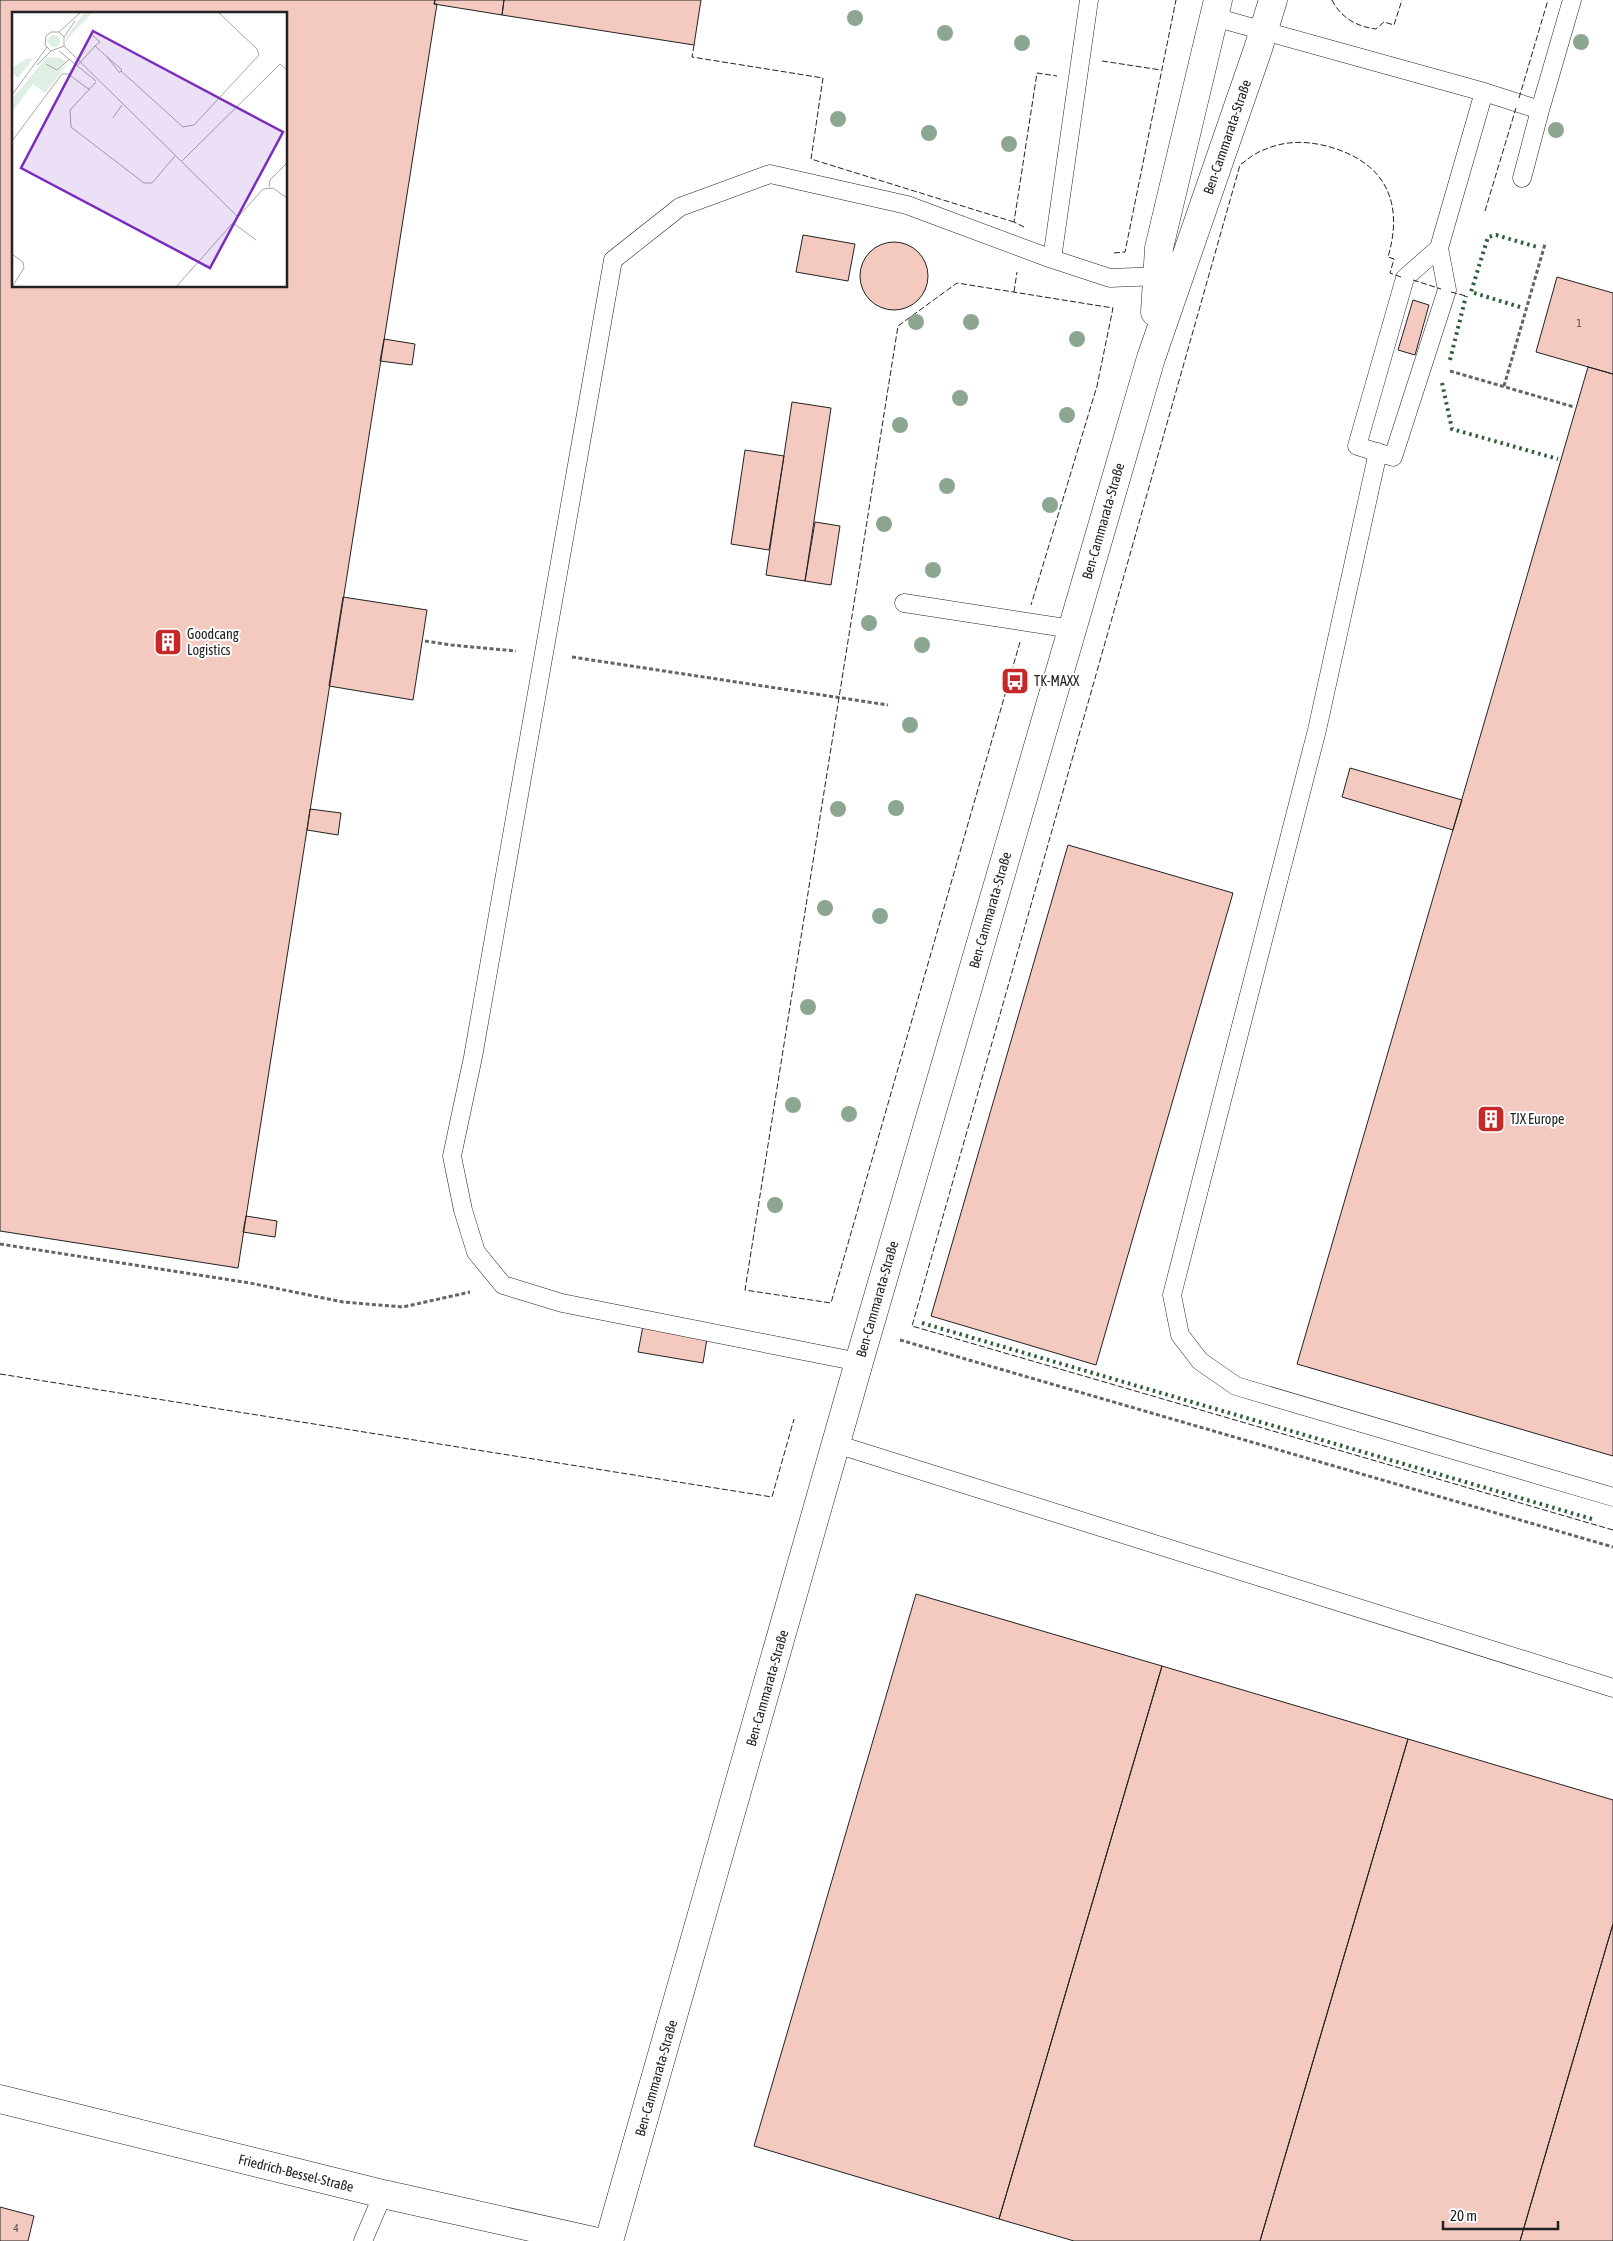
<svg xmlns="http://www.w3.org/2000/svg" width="1613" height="2241" viewBox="0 0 1613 2241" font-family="'Asap Condensed',sans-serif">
  <rect width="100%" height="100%" fill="#fff"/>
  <path fill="#f3c9c0" stroke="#222" fill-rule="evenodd" d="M 0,0 L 435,0 L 434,4 L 437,4 L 238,1268 L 0,1231 ZM 14,14 L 286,14 L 286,286 L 14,286 Z
    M 435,0 L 504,0 L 502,15 L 434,4 Z
    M 504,0 L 701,0 L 694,45 L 502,15 Z
    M 803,235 L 855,244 L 848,281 L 796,272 Z
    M860 276a34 34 0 1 1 68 0a34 34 0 1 1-68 0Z
    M 1557,277 L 1613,293 L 1613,374 L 1536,352 Z
    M 1413,300 L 1429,305 L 1415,355 L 1398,350 Z
    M 384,339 L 415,344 L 412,365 L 380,361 Z
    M 1588,367 L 1613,374 L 1613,1456 L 1297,1364 Z
    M 792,402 L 831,408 L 805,581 L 766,575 Z
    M 745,450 L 784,456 L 769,550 L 731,544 Z
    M 815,522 L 840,526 L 831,585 L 805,581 Z
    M 343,597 L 427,610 L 413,700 L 329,686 Z
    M 1350,768 L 1462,800 L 1453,830 L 1342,797 Z
    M 310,809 L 341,813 L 338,835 L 307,830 Z
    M 1068,845 L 1233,893 L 1096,1365 L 931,1316 Z
    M 246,1216 L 277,1221 L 275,1237 L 243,1232 Z
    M 643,1326 L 707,1338 L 703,1363 L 638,1352 Z
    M 916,1594 L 1162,1666 L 999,2219 L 754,2146 Z
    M 1162,1666 L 1408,1739 L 1260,2241 L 1074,2241 L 999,2219 Z
    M 1408,1739 L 1613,1800 L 1613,1924 L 1520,2241 L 1260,2241 Z
    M 1613,1924 L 1613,2241 L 1520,2241 Z
    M 0,2207 L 34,2216 L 28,2241 L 0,2241 Z"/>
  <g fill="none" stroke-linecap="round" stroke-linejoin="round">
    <defs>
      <path id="service" d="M 1214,17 L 1484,92 L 1439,248 L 1447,290 L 1393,457 L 1357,446 L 1405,278 L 1439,248
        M 1484,92 L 1540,110 L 1572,0
        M 1522,178 L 1540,110
        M 1052,259 L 1089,0
        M 1378,452 L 1317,730 L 1172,1295 L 1180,1335 L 1200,1361 L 1236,1386 L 1613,1497
        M 904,603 L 1072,629
        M 859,1362 L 562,1303 L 503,1285 L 476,1252 L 463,1210 L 452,1156 L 473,1057 L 613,260 L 680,207 L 770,174 L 907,205 L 1052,259 L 1110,278 L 1159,276
        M 836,1444 L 1613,1688
        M 363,2241 L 383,2194"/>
      <path id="minor" d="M 1155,312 L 1159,248 L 1218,0
        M 0,2099 L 383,2194 L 593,2241
        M 609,2241 L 859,1362 L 1151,358 L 1258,49 L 1273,0"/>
    </defs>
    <use href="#service" stroke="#222" stroke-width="19"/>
    <use href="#minor" stroke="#222" stroke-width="29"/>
    <path stroke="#646464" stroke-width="3" stroke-dasharray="4 2.5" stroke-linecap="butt" d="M 1450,371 L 1574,407
      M 1504,386 L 1545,244
      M 425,641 L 451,645 L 516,651
      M 572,657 L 888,705
      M 0,1244 L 250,1283 L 343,1302 L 403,1307 L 470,1292
      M 900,1340 L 1613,1547"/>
    <use href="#service" stroke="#fff" stroke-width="18"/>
    <use href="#minor" stroke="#fff" stroke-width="28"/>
    <path stroke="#2f5e38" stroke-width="4" stroke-dasharray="2.5 4" stroke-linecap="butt" d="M 1520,307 L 1471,292 L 1488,237 L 1496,235 L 1537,247
      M 1450,360 L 1466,296
      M 1442,383 L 1452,429 L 1558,459
      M 922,1323 L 1592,1519"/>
    <path stroke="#222" stroke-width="1" stroke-dasharray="6 2.5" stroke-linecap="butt" d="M 1332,0 C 1340,17 1357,27 1376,29 L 1384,22 L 1394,25 L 1402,0
      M 694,45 L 692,57 L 823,78 L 811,159 L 1014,222
      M 1102,61 L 1161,70
      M 1519,98 L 1548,0
      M 1485,211 L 1516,108
      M 1024,227 L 1014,222 L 1037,73 L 1057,76
      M 1114,253 L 1125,252 L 1176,0
      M 1401,277 L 1390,273 L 1394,259 L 1388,257 C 1404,203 1386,163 1330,147 C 1309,141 1287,140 1266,149 C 1256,152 1248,159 1240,165 L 912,1326 L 1613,1530
      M 1413,280 L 1441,289
      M 1014,292 L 1017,272
      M 1451,292 L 1466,296
      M 1020,642 L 831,1303 L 745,1290 L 898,326 L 957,283 L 1113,308 L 1097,386 L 1031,605
      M 0,1374 L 772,1497 L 794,1419"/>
  </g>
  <g fill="#8da692">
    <circle cx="855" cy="18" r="8"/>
    <circle cx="945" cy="33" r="8"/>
    <circle cx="1581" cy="42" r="8"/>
    <circle cx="1022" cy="43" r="8"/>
    <circle cx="838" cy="119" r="8"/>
    <circle cx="1556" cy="130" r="8"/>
    <circle cx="929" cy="133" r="8"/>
    <circle cx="1009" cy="144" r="8"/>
    <circle cx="916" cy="322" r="8"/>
    <circle cx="971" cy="322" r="8"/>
    <circle cx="1077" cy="339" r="8"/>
    <circle cx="960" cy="398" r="8"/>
    <circle cx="1067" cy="415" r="8"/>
    <circle cx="900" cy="425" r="8"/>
    <circle cx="947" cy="486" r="8"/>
    <circle cx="1050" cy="505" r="8"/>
    <circle cx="884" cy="524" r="8"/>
    <circle cx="933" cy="570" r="8"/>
    <circle cx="869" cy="623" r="8"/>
    <circle cx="922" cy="645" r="8"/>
    <circle cx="910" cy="725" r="8"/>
    <circle cx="896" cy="808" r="8"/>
    <circle cx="838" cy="809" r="8"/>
    <circle cx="825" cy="908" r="8"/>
    <circle cx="880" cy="916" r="8"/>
    <circle cx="808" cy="1007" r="8"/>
    <circle cx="793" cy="1105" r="8"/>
    <circle cx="849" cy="1114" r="8"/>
    <circle cx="775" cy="1205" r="8"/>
  </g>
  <defs>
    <symbol id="building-square" viewBox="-11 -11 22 22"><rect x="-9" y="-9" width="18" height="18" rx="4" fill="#c62828" stroke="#fff"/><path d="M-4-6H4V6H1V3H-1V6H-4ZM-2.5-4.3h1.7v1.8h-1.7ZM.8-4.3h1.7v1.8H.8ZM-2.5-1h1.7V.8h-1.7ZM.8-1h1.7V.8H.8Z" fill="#fff"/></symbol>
    <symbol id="bus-square" viewBox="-11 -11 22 22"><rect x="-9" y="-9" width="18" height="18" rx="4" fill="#c62828" stroke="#fff"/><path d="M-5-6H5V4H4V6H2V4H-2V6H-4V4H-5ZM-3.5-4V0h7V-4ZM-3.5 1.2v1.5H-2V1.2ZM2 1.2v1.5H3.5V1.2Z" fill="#fff"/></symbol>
  </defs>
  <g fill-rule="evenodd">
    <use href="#building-square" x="152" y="626" width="32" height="32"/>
    <use href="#bus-square" x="999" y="665" width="32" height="32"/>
    <use href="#building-square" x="1475" y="1103" width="32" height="32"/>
  </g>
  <g text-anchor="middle" stroke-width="4" stroke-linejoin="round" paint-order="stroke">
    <g font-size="11" fill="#564c4a">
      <text x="1579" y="327">1</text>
      <text x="16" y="2232">4</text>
    </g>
    <g font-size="14" fill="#222" stroke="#fff">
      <text transform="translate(1227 137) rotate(-71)" y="5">Ben-Cammarata-Straße</text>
      <text transform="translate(1103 521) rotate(-74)" y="5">Ben-Cammarata-Straße</text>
      <text transform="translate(990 910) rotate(-74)" y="5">Ben-Cammarata-Straße</text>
      <text transform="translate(877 1299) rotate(-74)" y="5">Ben-Cammarata-Straße</text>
      <text transform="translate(767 1688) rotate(-74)" y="5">Ben-Cammarata-Straße</text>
      <text transform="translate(656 2078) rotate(-74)" y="5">Ben-Cammarata-Straße</text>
      <text transform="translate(296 2173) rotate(14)" y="5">Friedrich-Bessel-Straße</text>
    </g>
    <g font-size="14" fill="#222" stroke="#fff" text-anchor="start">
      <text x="187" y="639">Goodcang<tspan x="187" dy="16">Logistics</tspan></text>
      <text x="1034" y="686">TK-MAXX</text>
      <text x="1510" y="1124">TJX Europe</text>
    </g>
  </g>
  <g transform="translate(12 12)">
    <rect width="275" height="275" fill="#fff"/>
    <path d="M 73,0 L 81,0 L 56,26 L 54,32 L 54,25 ZM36 29a6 6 0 1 1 12 0a6 6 0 1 1-12 0ZM 35,45 L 49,46 L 54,50 L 43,60 L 56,52 L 33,81 L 21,72 L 0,100 L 0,87 ZM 15,46 L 21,47 L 6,66 L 0,61 L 0,56 Z" fill="#e0efe3"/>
    <path fill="none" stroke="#a7a7a7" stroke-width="1" d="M 47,20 L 52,25 L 52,34 L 39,39 L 33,33 L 34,24 L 39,20 L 47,20 L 69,0M 79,22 L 88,30 L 83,34M 52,25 L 63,9M 52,34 L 226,205M 47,39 L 84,69M 95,45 L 108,61M 34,52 L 45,58 L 58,47M 25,53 L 39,39M 65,54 L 83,34 L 110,58 L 108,60M 109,59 L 171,115 L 182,113 L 247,43 L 245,37 L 206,0M 84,70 L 58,98 L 59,115 L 132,171 L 140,171 L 163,144M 0,83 L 35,35M 101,106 L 110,93M 0,129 L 50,62 L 56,62 L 78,78M 169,150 L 268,52 L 275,58M 257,175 L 258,168 L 275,151M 221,211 L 244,228M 0,242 L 11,250 L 12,256 L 0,275M 164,275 L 251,177 L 261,176 L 275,186"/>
    <path fill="#7b2cbf" fill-opacity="0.15" stroke="#7b2cbf" stroke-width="2.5" d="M 81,19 L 271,120 L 198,256 L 9,156 Z"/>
    <rect width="275" height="275" fill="none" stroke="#222" stroke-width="2.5"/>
  </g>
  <path d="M1443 2221v8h115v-8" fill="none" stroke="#222222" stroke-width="2.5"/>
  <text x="1450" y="2221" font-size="15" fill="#222222" stroke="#ffffff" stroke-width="4" paint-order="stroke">20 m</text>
</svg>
